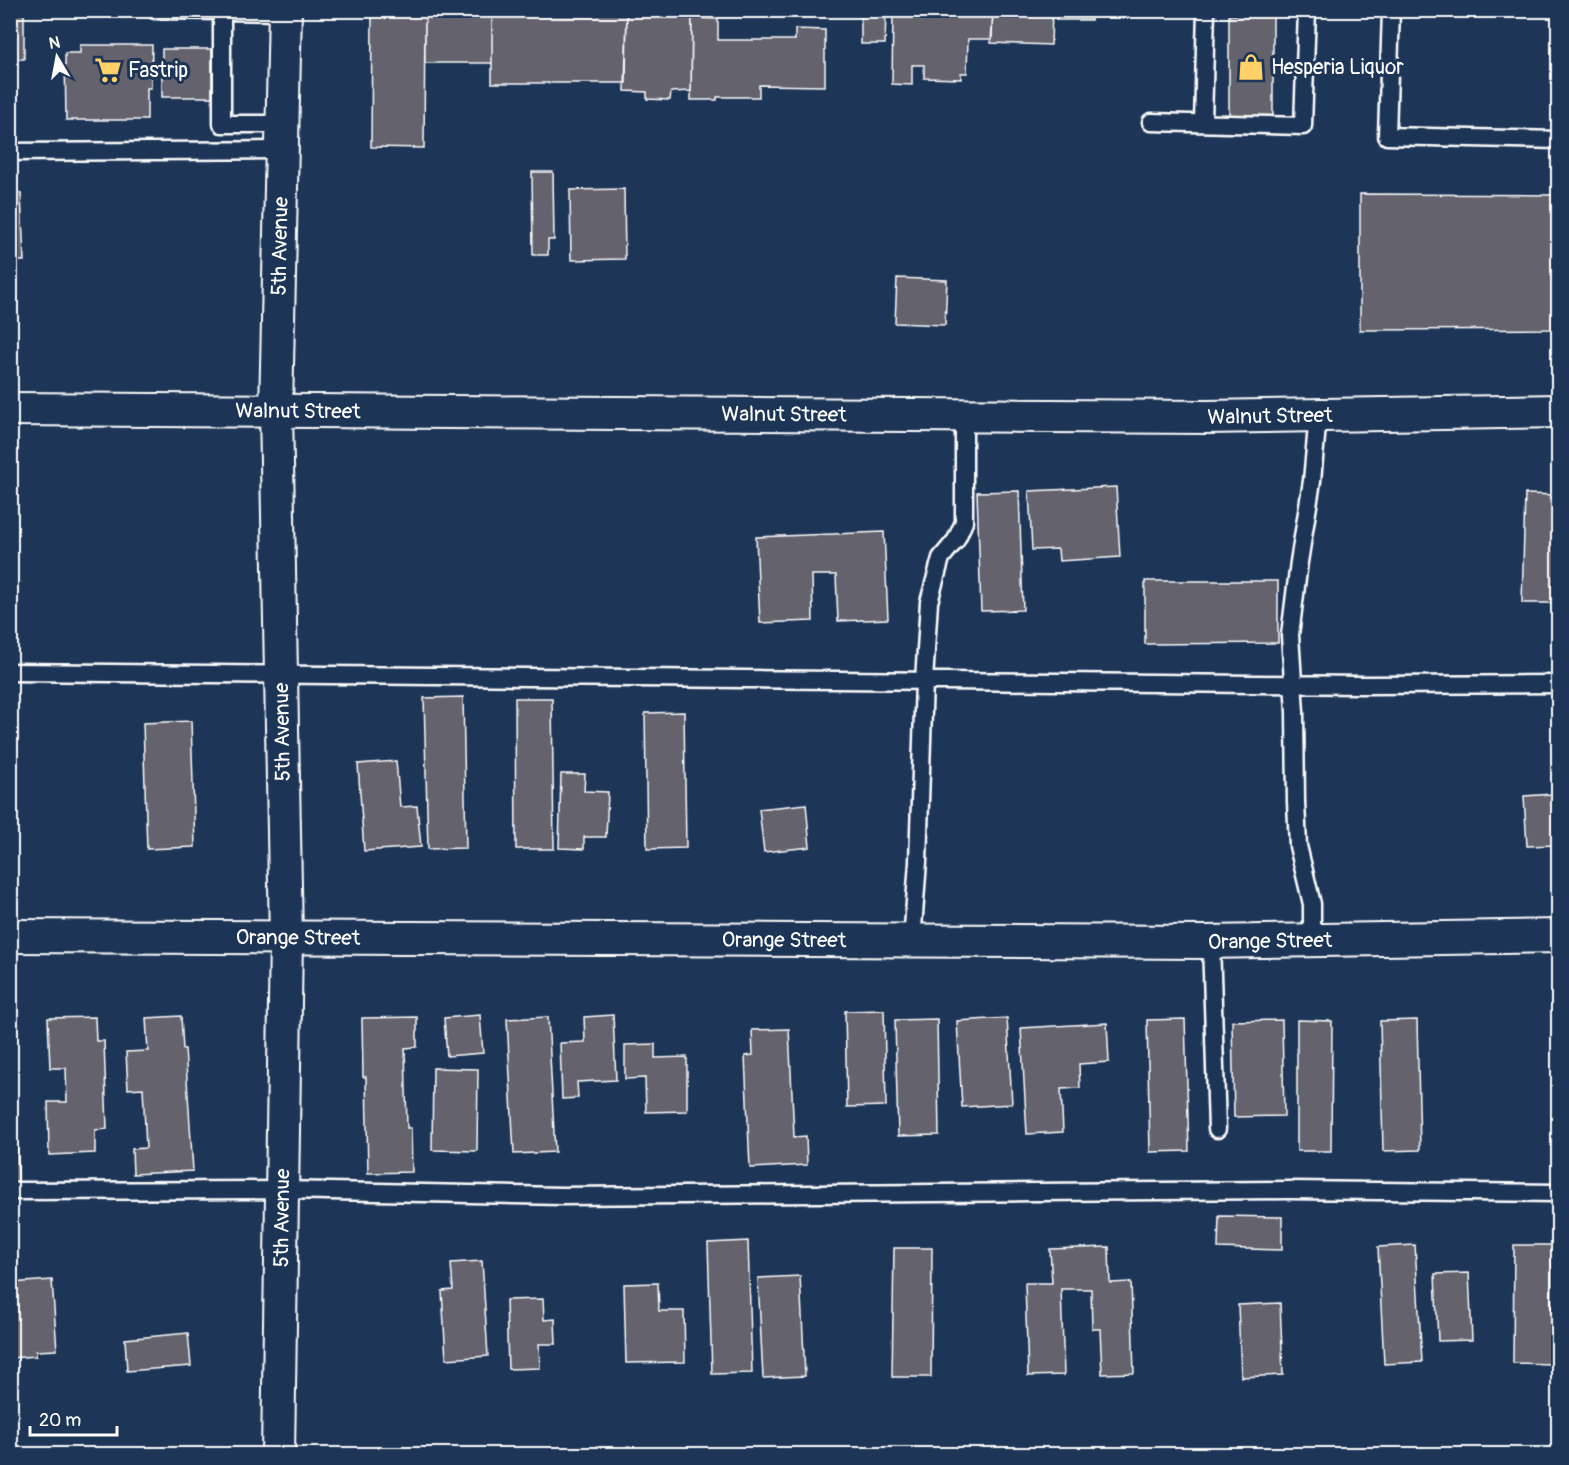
<svg xmlns="http://www.w3.org/2000/svg" width="1569" height="1465" viewBox="0 0 1569 1465" font-family="Pangolin,sans-serif">
  <rect width="100%" height="100%" fill="#1d3557"/>
  <filter id="ink" filterUnits="userSpaceOnUse"><feTurbulence type="fractalNoise" baseFrequency=".0167" numOctaves="2"/><feDisplacementMap in="SourceGraphic" scale="12" xChannelSelector="R" yChannelSelector="G"/><feConvolveMatrix kernelMatrix="1 2 1 2 8 2 1 2 1" color-interpolation-filters="sRGB"/></filter>
  <g filter="url(#ink)">
    <path fill="#63626d" stroke="#fff" stroke-width="1.5" d="M 10,10 L 24,10 L 24,59 L 10,59 Z
      M 380,10 L 425,10 L 424,148 L 371,147 L 372,18 Z
      M 425,10 L 492,10 L 492,63 L 425,63 Z
      M 492,10 L 627,10 L 626,83 L 492,83 Z
      M 627,10 L 692,10 L 691,91 L 671,92 L 670,100 L 647,99 L 647,92 L 625,91 Z
      M 861,10 L 886,10 L 885,44 L 861,44 Z
      M 893,10 L 993,10 L 992,39 L 968,39 L 967,73 L 961,73 L 961,79 L 924,78 L 924,65 L 912,65 L 912,85 L 892,84 Z
      M 993,10 L 1052,10 L 1051,45 L 991,43 Z
      M 1056,10 L 1092,10 L 1091,20 L 1056,20 Z
      M 1273,14 L 1273,120 L 1229,120 L 1229,15 Z
      M 692,18 L 718,19 L 718,40 L 795,40 L 795,29 L 825,30 L 825,86 L 759,85 L 759,97 L 717,97 L 717,100 L 691,100 Z
      M 80,45 L 152,45 L 151,88 L 147,88 L 147,120 L 66,120 L 65,53 L 80,53 Z
      M 162,49 L 212,49 L 212,97 L 162,97 Z
      M 532,172 L 553,172 L 554,240 L 548,240 L 548,255 L 533,255 Z
      M 624,189 L 625,259 L 571,260 L 570,190 Z
      M 10,193 L 21,193 L 24,261 L 10,261 Z
      M 1360,194 L 1558,195 L 1558,329 L 1360,330 Z
      M 897,278 L 947,280 L 945,325 L 895,323 Z
      M 1116,487 L 1120,557 L 1059,561 L 1058,549 L 1032,550 L 1029,491 Z
      M 1019,491 L 1023,610 L 981,611 L 977,492 Z
      M 1525,494 L 1558,495 L 1558,603 L 1522,603 Z
      M 884,532 L 888,619 L 838,621 L 836,575 L 812,575 L 813,621 L 760,623 L 756,537 Z
      M 1145,581 L 1278,581 L 1278,643 L 1145,644 Z
      M 463,697 L 466,848 L 428,849 L 424,698 Z
      M 515,698 L 552,698 L 554,849 L 516,849 Z
      M 684,712 L 686,848 L 647,849 L 645,713 Z
      M 191,721 L 195,847 L 147,849 L 143,723 Z
      M 396,761 L 400,807 L 417,806 L 421,847 L 364,851 L 358,764 Z
      M 561,774 L 585,774 L 584,791 L 608,792 L 606,837 L 584,837 L 584,849 L 559,848 Z
      M 1553,780 L 1558,780 L 1558,845 L 1527,846 L 1524,796 L 1554,794 Z
      M 806,804 L 810,847 L 764,852 L 759,809 Z
      M 884,1010 L 886,1106 L 847,1107 L 845,1011 Z
      M 480,1015 L 483,1053 L 447,1056 L 444,1018 Z
      M 613,1015 L 616,1080 L 577,1082 L 578,1098 L 562,1099 L 560,1043 L 585,1042 L 584,1017 Z
      M 181,1016 L 183,1049 L 185,1049 L 193,1171 L 133,1174 L 132,1149 L 146,1148 L 143,1088 L 128,1089 L 126,1052 L 148,1051 L 146,1018 Z
      M 95,1017 L 96,1041 L 104,1041 L 107,1129 L 95,1130 L 95,1153 L 49,1155 L 48,1102 L 67,1102 L 66,1068 L 50,1068 L 48,1018 Z
      M 417,1017 L 417,1047 L 405,1048 L 407,1128 L 411,1128 L 412,1172 L 368,1173 L 366,1077 L 363,1077 L 362,1018 Z
      M 548,1017 L 555,1152 L 514,1154 L 507,1019 Z
      M 1007,1018 L 1012,1104 L 962,1107 L 957,1021 Z
      M 937,1019 L 939,1135 L 898,1136 L 895,1020 Z
      M 1185,1019 L 1189,1151 L 1150,1152 L 1147,1020 Z
      M 1282,1020 L 1284,1116 L 1234,1117 L 1232,1021 Z
      M 1297,1020 L 1332,1021 L 1331,1151 L 1297,1151 Z
      M 1417,1020 L 1420,1150 L 1383,1151 L 1380,1021 Z
      M 1107,1023 L 1109,1062 L 1079,1064 L 1080,1088 L 1061,1089 L 1063,1132 L 1027,1134 L 1021,1028 Z
      M 789,1029 L 794,1137 L 806,1136 L 807,1165 L 750,1168 L 745,1056 L 753,1055 L 752,1030 Z
      M 655,1044 L 655,1058 L 687,1057 L 687,1111 L 646,1112 L 645,1078 L 625,1079 L 625,1045 Z
      M 433,1068 L 478,1069 L 477,1151 L 432,1150 Z
      M 10,1143 L 17,1143 L 18,1182 L 10,1182 Z
      M 1219,1216 L 1282,1217 L 1282,1250 L 1218,1248 Z
      M 748,1241 L 752,1373 L 712,1374 L 708,1243 Z
      M 1415,1245 L 1422,1362 L 1384,1364 L 1378,1247 Z
      M 1514,1245 L 1552,1245 L 1551,1364 L 1513,1363 Z
      M 1109,1247 L 1110,1283 L 1131,1282 L 1134,1373 L 1102,1374 L 1100,1329 L 1092,1329 L 1091,1289 L 1061,1289 L 1064,1375 L 1028,1376 L 1025,1283 L 1052,1283 L 1050,1249 Z
      M 894,1248 L 932,1248 L 931,1377 L 892,1377 Z
      M 482,1261 L 488,1356 L 446,1359 L 442,1291 L 453,1290 L 451,1263 Z
      M 1469,1273 L 1472,1340 L 1438,1341 L 1435,1274 Z
      M 800,1276 L 805,1376 L 763,1378 L 758,1278 Z
      M 52,1280 L 57,1350 L 36,1351 L 36,1356 L 10,1358 L 10,1283 Z
      M 658,1283 L 659,1311 L 684,1311 L 685,1362 L 626,1363 L 624,1284 Z
      M 543,1299 L 544,1320 L 555,1319 L 556,1344 L 539,1344 L 540,1368 L 508,1369 L 506,1300 Z
      M 1280,1303 L 1283,1375 L 1241,1377 L 1238,1305 Z
      M 188,1333 L 191,1366 L 127,1371 L 125,1339 Z"/>
    <g fill="none" stroke-linecap="round" stroke-linejoin="round">
      <defs>
        <path id="lane" d="M 155,10 L 222,11
          M 1391,10 L 1387,136 L 1558,140
          M 1151,122 L 1303,126 L 1307,10
          M 1203,123 L 1206,10
          M 283,124 L 222,124 L 222,11 L 285,12
          M 10,152 L 282,150
          M 10,672 L 1364,685 L 1558,684
          M 1312,940 L 1312,904 L 1298,846 L 1296,802 L 1295,712 L 1290,635 L 1299,562 L 1312,481 L 1318,415
          M 912,941 L 918,862 L 924,681 L 929,602 L 941,558 L 956,540 L 964,522 L 964,415
          M 1211,942 L 1217,1129
          M 10,1191 L 283,1190 L 562,1196 L 1289,1190 L 1558,1193"/>
        <g id="street">
          <path id="s1" d="M 10,409 L 1207,417 L 1558,411"/>
          <path id="s2" d="M 10,936 L 1206,942 L 1558,936"/>
          <path id="s3" d="M 278,1454 L 286,938 L 276,410 L 285,10"/>
        </g>
      </defs>
      <use href="#lane" stroke="#fff" stroke-width="21"/>
      <use href="#street" stroke="#fff" stroke-width="36"/>
      <use href="#lane" stroke="#1d3557" stroke-width="16"/>
      <use href="#street" stroke="#1d3557" stroke-width="32"/>
    </g>
  </g>
  <defs>
    <symbol id="shop-bare" viewBox="-9 -9 18 18"><path d="M-5-2.5h2.3a2.7 3.5 0 0 1 5.4 0H5L5.5 6h-11ZM-1.5-2.5h3a1.5 2.3 0 0 0-3 0Z" fill="#ffd166" stroke="#1d3557" stroke-width="2.5" paint-order="stroke"/></symbol>
    <symbol id="supermarket-bare" viewBox="-9 -9 18 18"><path d="M-6-5.5h2.5l.6 2H6L4.5 2H-2.5L-4.4-4H-6ZM-1.5 3.2a1.3 1.3 0 1 0 .1 0ZM3 3.2a1.3 1.3 0 1 0 .1 0Z" fill="#ffd166" stroke="#1d3557" stroke-width="2.5" paint-order="stroke"/></symbol>
  </defs>
  <g fill-rule="evenodd">
    <use href="#shop-bare" x="1232" y="48" width="38" height="38"/>
    <use href="#supermarket-bare" x="89" y="51" width="38" height="38"/>
  </g>
  <g text-anchor="middle" stroke-width="6" stroke-linejoin="round" paint-order="stroke">
    <g font-size="21" fill="#fff" stroke="#1d3557" text-anchor="start">
      <text x="1271" y="74">Hesperia Liquor</text>
      <text x="128" y="77">Fastrip</text>
    </g>
    <g font-size="21" fill="#fff" stroke="#1d3557">
      <text dy="7" stroke="none"><textPath href="#s3" startOffset="1208">5th Avenue</textPath></text>
      <text dy="7" stroke="none"><textPath href="#s1" startOffset="288">Walnut Street</textPath></text>
      <text dy="7" stroke="none"><textPath href="#s1" startOffset="774">Walnut Street</textPath></text>
      <text dy="7" stroke="none"><textPath href="#s1" startOffset="1260">Walnut Street</textPath></text>
      <text transform="translate(282 732) rotate(-91)" y="7">5th Avenue</text>
      <text dy="7" stroke="none"><textPath href="#s2" startOffset="288">Orange Street</textPath></text>
      <text dy="7" stroke="none"><textPath href="#s2" startOffset="774">Orange Street</textPath></text>
      <text dy="7" stroke="none"><textPath href="#s2" startOffset="1260">Orange Street</textPath></text>
      <text dy="7" stroke="none"><textPath href="#s3" startOffset="236">5th Avenue</textPath></text>
    </g>
  </g>
  <rect width="1569" height="1465" fill="none" stroke="#1d3557" stroke-width="36"/>
  <rect x="18" y="18" width="1533" height="1429" fill="none" stroke="#fff" stroke-width="2" filter="url(#ink)"/>
  <g transform="translate(57 57) rotate(350)" stroke="#1d3557" stroke-width="4.5" paint-order="stroke">
  <path d="M0-4.5L10 22L0 15L-10 22Z" fill="#ffffff"/>
  <text y="-9" font-size="16" font-weight="bold" text-anchor="middle" fill="#ffffff">N</text>
  </g>
  <path d="M30 1426v9h87v-9" fill="none" stroke="#ffffff" stroke-width="3"/>
  <text x="39" y="1426" font-size="18" fill="#ffffff" stroke="#1d3557" stroke-width="4.5" paint-order="stroke">20 m</text>
</svg>
